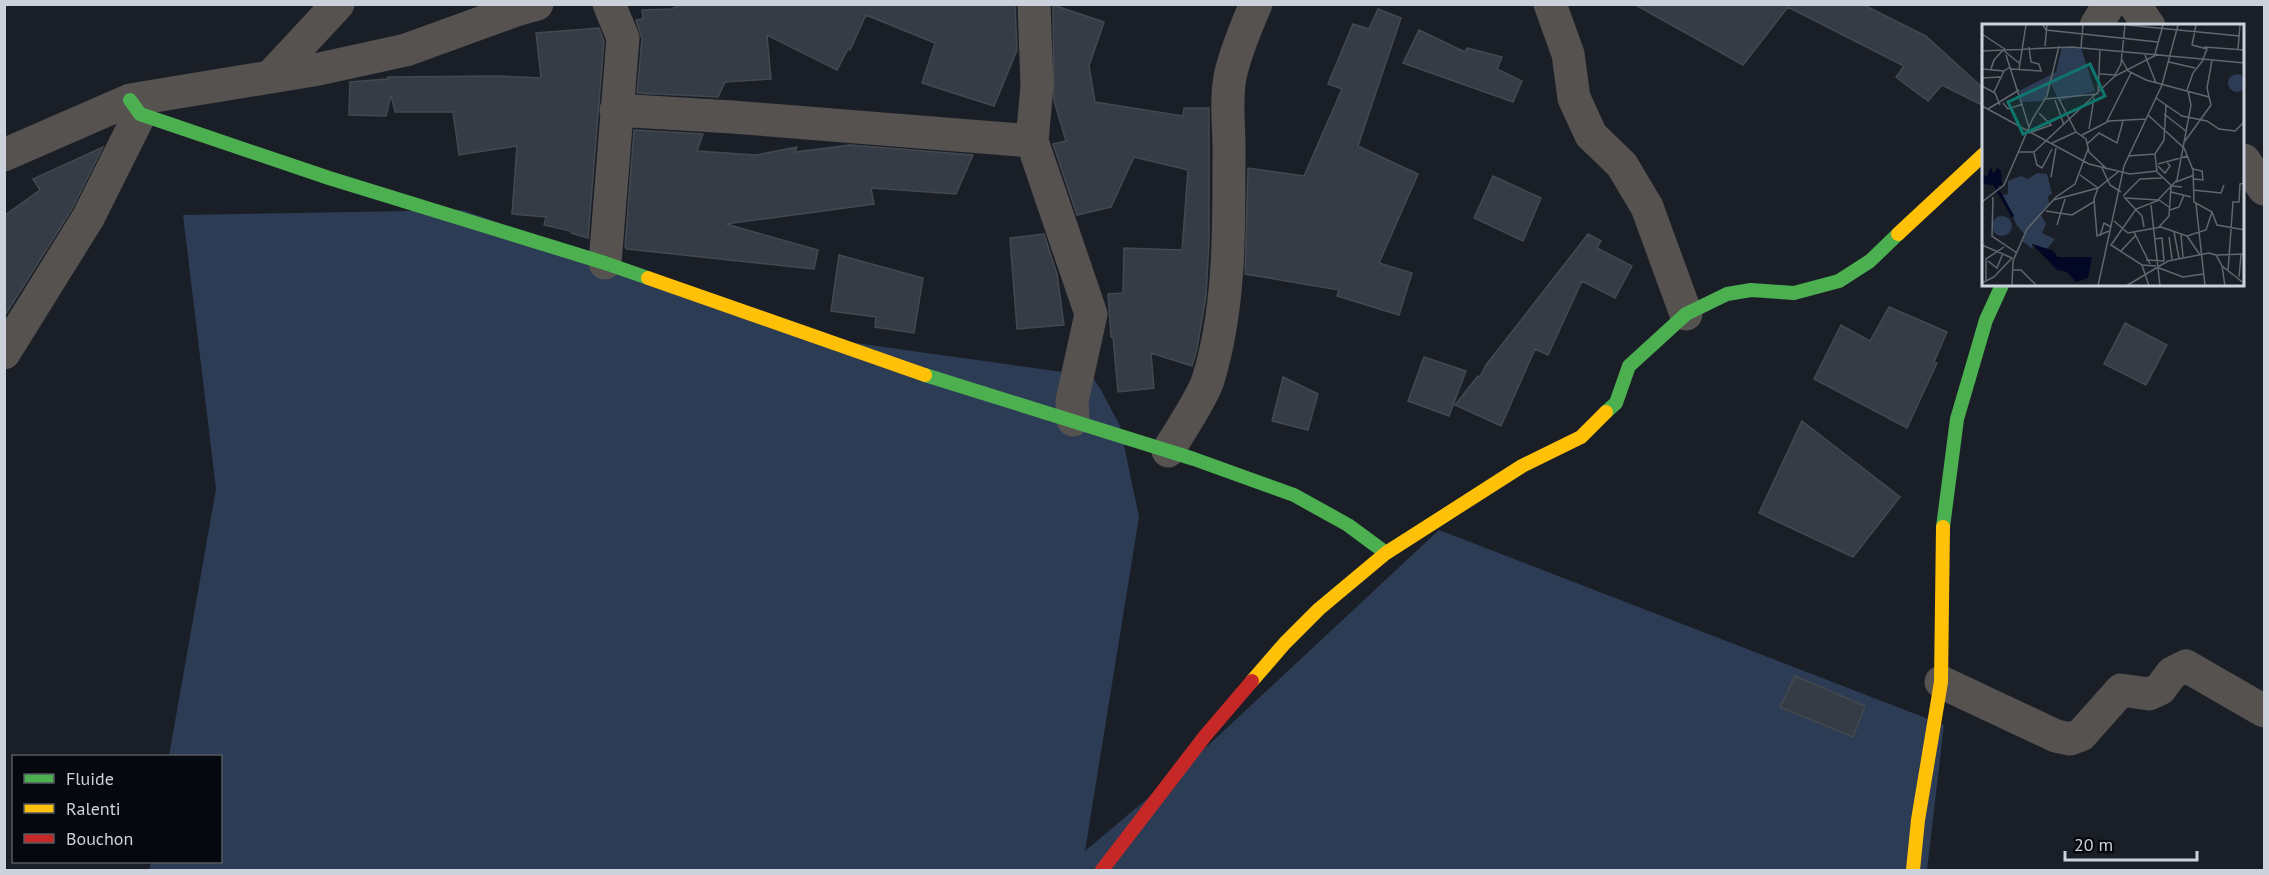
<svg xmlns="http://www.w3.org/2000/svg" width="2269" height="875" viewBox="0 0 2269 875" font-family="'PT Sans',sans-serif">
  <rect width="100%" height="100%" fill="#1a1f27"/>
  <path fill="#2d3c55" d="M 462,210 L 848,342 L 1092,376 L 1101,390 L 1120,426 L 1139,517 L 1085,851 L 1186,766 L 1439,530 L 1944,725 L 1927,870 L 149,870 L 151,862 L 220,862 L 220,756 L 169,756 L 216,489 L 183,215 Z"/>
  <path fill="#353c46" stroke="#44484f" stroke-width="1.5" d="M 683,4 L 1015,4 L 1017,50 L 994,106 L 922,83 L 935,43 L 866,15 L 850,50 L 848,49 L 837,70 L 767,35 L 771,79 L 725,82 L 718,97 L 637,93 L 642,39 L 636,20 L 643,19 L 642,10 L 671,9 Z
    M 1634,4 L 1862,4 L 1926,36 L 1984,89 L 1984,106 L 1942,85 L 1928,101 L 1896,77 L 1904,66 L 1788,7 L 1743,65 Z
    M 1053,5 L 1104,22 L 1089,66 L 1095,102 L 1183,116 L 1184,108 L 1209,108 L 1209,242 L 1206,296 L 1197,349 L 1192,366 L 1151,353 L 1154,388 L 1118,392 L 1113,337 L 1111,337 L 1108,294 L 1123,293 L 1124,248 L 1182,250 L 1188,170 L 1134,157 L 1111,207 L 1077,215 L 1053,144 L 1066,141 L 1054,101 Z
    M 1378,9 L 1401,18 L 1358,146 L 1418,174 L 1379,263 L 1412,273 L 1399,315 L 1337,296 L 1339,290 L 1245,274 L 1248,168 L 1304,176 L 1342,89 L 1328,84 L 1353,24 L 1369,29 Z
    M 599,28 L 604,41 L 588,238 L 571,233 L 571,231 L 544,225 L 546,217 L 512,214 L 517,146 L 459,155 L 453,112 L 395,112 L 391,95 L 386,116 L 349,115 L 350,82 L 388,79 L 388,77 L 499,76 L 541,78 L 536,33 Z
    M 1419,30 L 1465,52 L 1467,48 L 1502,57 L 1497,69 L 1522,81 L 1513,102 L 1403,63 Z
    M 634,130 L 703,134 L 697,151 L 756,155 L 797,147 L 795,152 L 850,145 L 973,155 L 956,194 L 871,188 L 874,204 L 726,224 L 818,250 L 814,269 L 627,249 L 625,247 Z
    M 103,147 L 72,209 L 4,317 L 4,216 L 40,190 L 33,179 Z
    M 1493,176 L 1541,198 L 1523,241 L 1474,218 Z
    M 1044,234 L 1057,274 L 1064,325 L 1017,329 L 1010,238 Z
    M 1588,234 L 1601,241 L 1597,248 L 1632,266 L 1615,298 L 1582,281 L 1548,355 L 1535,349 L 1501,426 L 1455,405 L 1478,376 L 1480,377 L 1486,365 Z
    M 839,255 L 923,278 L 914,333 L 875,327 L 876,317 L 831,311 Z
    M 1889,307 L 1947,332 L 1934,362 L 1937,363 L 1907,428 L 1814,379 L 1841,325 L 1870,341 Z
    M 2125,323 L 2167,345 L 2146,385 L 2104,364 Z
    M 1424,357 L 1466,371 L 1449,416 L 1408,401 Z
    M 1283,377 L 1318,394 L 1308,430 L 1272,421 Z
    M 1802,421 L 1900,497 L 1853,557 L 1759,513 Z
    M 1795,676 L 1865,706 L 1853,737 L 1780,707 Z"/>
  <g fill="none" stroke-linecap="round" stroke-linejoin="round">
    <path stroke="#555250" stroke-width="33" d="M 1034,4 L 1037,86 L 1032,141 L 1091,314 L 1072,401 L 1073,420
      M 1550,4 L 1568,54 L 1574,98 L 1591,135 L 1622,165 L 1647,207 L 1686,314
      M 2134,4 L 2149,26
      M 2096,26 L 2109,4
      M 271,76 L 338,4
      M 616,110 L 732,117 L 1032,141
      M 4,155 L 130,100 L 319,69 L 406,50 L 519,9 L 537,4
      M 2244,160 L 2264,189
      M 605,263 L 623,38 L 609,4
      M 4,353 L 88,218 L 140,114
      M 1168,451 C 1179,432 1202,399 1208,380 C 1230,309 1229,232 1229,159 C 1230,131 1225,105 1230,77 C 1235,53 1246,27 1256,4
      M 1941,682 L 2056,736 L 2070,739 L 2081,735 L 2121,690 L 2149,694 L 2160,689 L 2172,673 L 2186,666 L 2264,711"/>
    <path stroke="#4caf50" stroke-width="14" d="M 130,100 L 140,114 L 329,178 L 605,263 L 648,278
      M 925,375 L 1194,459 L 1294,495 L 1348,525 L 1386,553
      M 1606,412 L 1616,403 L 1629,366 L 1686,314 L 1727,294 L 1751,290 L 1794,293 L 1839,281 L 1870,261 L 1898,234
      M 1943,527 L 1957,419 L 1986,320 L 2002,285"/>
    <path stroke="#ffc107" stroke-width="14" d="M 1898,234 L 1984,154
      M 648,278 L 925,375
      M 1252,681 L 1285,643 L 1319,609 L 1386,553 L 1522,466 L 1581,437 L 1606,412
      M 1913,870 L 1918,820 L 1941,682 L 1943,527"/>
    <path stroke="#c62828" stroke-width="14" d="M 1102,870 L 1205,736 L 1252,681"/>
  </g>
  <g transform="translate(1982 24)">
    <rect width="262" height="262" fill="#1a1f27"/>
    <path d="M 80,23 L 99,24 L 113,67 L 77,77 L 69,60 L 62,77 L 40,78 L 37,67 L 74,48 ZM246 59a9 9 0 1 1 18 0a9 9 0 1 1-18 0ZM 55,149 L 65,150 L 70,170 L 66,172 L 67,180 L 58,189 L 64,200 L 60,209 L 73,215 L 64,226 L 50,220 L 51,225 L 40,217 L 43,211 L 34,200 L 21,171 L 26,170 L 26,157 L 39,152 L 46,155 ZM10 202a10 10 0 1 1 20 0a10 10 0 1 1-20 0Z" fill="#2d3c55"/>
    <path d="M 9,143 L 11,149 L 16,144 L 19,147 L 20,162 L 0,160 L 0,151 L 5,152 ZM 50,220 L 70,226 L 76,233 L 110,233 L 106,254 L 94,258 L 85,248 L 75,246 Z" fill="#020726"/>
    <path fill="none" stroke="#020726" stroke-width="3" d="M 13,161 L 31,193"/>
    <path fill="none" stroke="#61676f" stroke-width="1.5" d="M 61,1 L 64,6 L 176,18M 145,1 L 258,12M 214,1 L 210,21 L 225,25 L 221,35M 0,10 L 21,24M 63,22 L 65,1M 99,23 L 101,1M 222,23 L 263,26M 256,25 L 258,1M 21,26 L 37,39M 0,27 L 90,23 L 263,39M 173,30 L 181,1M 24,31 L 47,103M 163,31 L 174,59M 140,36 L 146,47 L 164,56 L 227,73M 187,38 L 213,44M 0,45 L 22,47 L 28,43M 9,45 L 12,36 L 23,24M 29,45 L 59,47 L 57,40 L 49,38 L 47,23M 37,45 L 44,1M 118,50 L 133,51 L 139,40 L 143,1M 0,54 L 18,53M 0,62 L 13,69 L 18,81M 205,66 L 211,49 L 222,35M 12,68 L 22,47M 116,70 L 118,25M 174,74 L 200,92 L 225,97 L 237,105 L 253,107 L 263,97M 63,75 L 115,70M 77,75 L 94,108 L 104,115 L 107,128 L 125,145M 73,76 L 82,101M 21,79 L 26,85 L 41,80M 184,81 L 182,116 L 173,130 L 175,148 L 190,162 L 200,163M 0,82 L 107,140 L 148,150 L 175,147M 6,85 L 37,66M 182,90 L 204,107M 166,91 L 202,124 L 211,146 L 212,178 L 230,188 L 235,201 L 263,206M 125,97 L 149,49M 107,105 L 112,74M 47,109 L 69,101 L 57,89M 100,111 L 127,97 L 164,95M 203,117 L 229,81 L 225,64 L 230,36M 70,119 L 94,108M 105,120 L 117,109 L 135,119 L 141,97M 36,128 L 52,128 L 133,52 L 176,30M 52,129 L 55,141 L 60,144 L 70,125M 146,132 L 173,130M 176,140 L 206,132M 176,142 L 183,149 L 188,142 L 184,137M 120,144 L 128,161 L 139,168M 211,145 L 220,147 L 221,156 L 212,155M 98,151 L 116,164 L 112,175 L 115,212 L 127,207M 69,153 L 74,124M 194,158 L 212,151M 211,166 L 239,169 L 242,161M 189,168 L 209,173M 141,172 L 158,155 L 180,154M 11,173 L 10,212 L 35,229M 142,173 L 160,192 L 162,203M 143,174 L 176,176 L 195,156 L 209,81 L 206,67M 71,176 L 116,164 L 136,148M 0,178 L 22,161 L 51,94 L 65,72 L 77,22M 214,180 L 223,262M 169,181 L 178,262M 188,186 L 197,183 L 202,171M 64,187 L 90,191 L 113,177M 132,197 L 146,209 L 179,203 L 205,212 L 224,206 L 230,188M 75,201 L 83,175M 177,203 L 187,192 L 189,163M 152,208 L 168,240M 192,208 L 197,234M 199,211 L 201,233M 118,212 L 122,199 L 129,203M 205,212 L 218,231M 187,213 L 190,235M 172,215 L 180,214 L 182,237M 0,221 L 30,234 L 12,253 L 0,259M 138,228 L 154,211M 235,231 L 263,230M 164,236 L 182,237M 6,237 L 15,244 L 21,229M 160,241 L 167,262M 174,242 L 160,241 L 129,221 L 154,185 L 177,176 L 187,183M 240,242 L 243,262M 177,244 L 201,253 L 221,250M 31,246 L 39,246 L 55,262M 246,247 L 251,178 L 257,178 L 258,160 L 263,159M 257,253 L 259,231M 4,256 L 4,235 L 22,223M 30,262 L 31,237 L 45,205 L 74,173 L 93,160 L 106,125M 116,262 L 142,142 L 180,61 L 196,1M 144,262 L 186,237 L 227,229 L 234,231 L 240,242 L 263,260"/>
    <path fill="#0f766e" fill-opacity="0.15" stroke="#0f766e" stroke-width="3" d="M 108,40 L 123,72 L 41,110 L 26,78 Z"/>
    <rect width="262" height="262" fill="none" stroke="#ccd2dc" stroke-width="3"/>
  </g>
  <rect width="2269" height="875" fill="none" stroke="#ccd2dc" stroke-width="12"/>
  <rect x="12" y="755" width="210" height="108" fill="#05080e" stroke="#555960" stroke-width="1.5"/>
  <rect x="24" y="774" width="30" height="9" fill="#4caf50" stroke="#555960" stroke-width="1.5"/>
  <text x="66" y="785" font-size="18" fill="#ccd2dc">Fluide</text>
  <rect x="24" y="804" width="30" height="9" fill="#ffc107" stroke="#555960" stroke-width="1.5"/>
  <text x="66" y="815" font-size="18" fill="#ccd2dc">Ralenti</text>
  <rect x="24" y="834" width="30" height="9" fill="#c62828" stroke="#555960" stroke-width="1.5"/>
  <text x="66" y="845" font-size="18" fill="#ccd2dc">Bouchon</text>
  <path d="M2065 851v9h132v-9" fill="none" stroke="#ccd2dc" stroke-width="3"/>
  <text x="2074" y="851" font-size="18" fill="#ccd2dc" stroke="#05080e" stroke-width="4.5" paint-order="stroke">20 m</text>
</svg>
